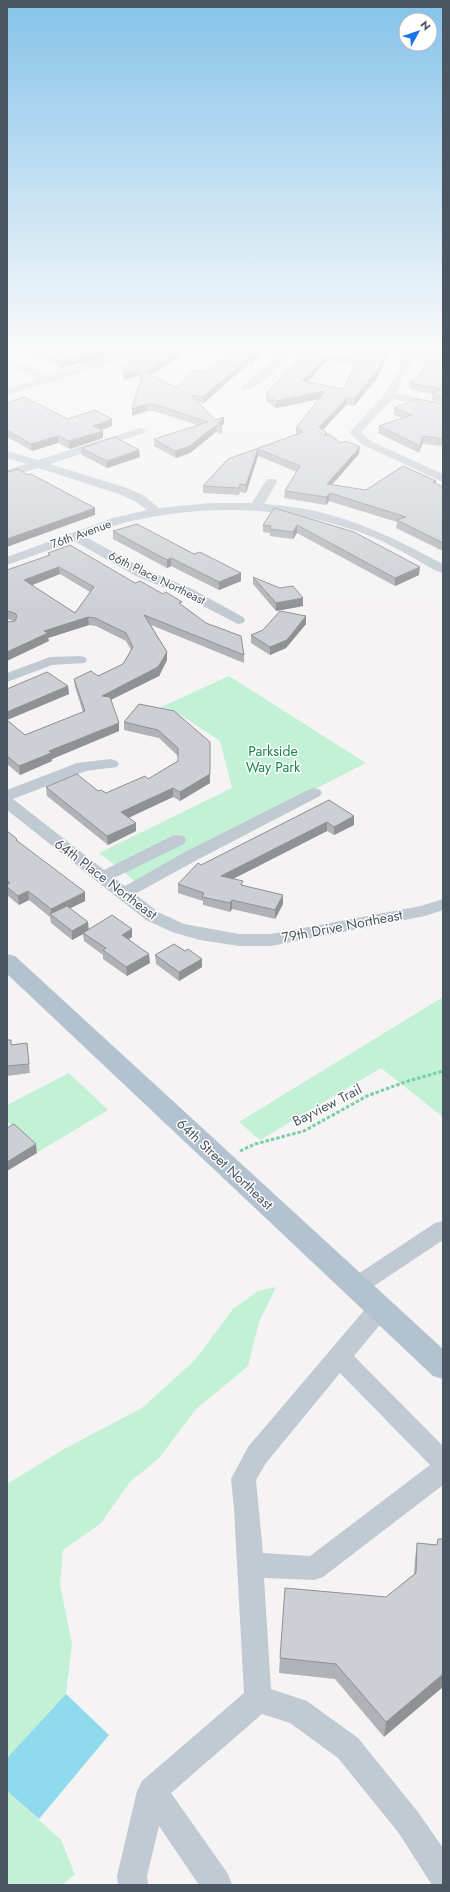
<svg xmlns="http://www.w3.org/2000/svg" width="450" height="1892" viewBox="0 0 450 1892" font-family="Jost,sans-serif">
  <rect width="100%" height="100%" fill="#f5f3f3"/>
  <path fill="#c3f1d5" d="M 229,676 L 366,763 L 135,881 L 99,853 L 232,788 L 220,741 L 181,715 L 157,709 Z
    M 443,997 L 443,1117 L 381,1068 L 260,1140 L 239,1122 Z
    M 69,1073 L 108,1110 L 38,1152 L 7,1121 L 7,1105 Z
    M 276,1287 L 259,1322 L 248,1366 L 196,1409 L 159,1458 L 130,1482 L 100,1524 L 63,1550 L 60,1585 L 72,1644 L 66,1694 L 7,1758 L 7,1484 L 64,1449 L 142,1408 L 195,1360 L 233,1309 L 258,1291 Z
    M 7,1791 L 61,1840 L 75,1875 L 61,1885 L 7,1885 Z"/>
  <path fill="#90daee" d="M 66,1694 L 109,1735 L 39,1819 L 7,1791 L 7,1758 Z"/>
  <g fill="none" stroke-linecap="round" stroke-linejoin="round">
    <path stroke="#7ad0a6" stroke-width="3" stroke-dasharray="3.5 2" stroke-linecap="butt" d="M 240,1151 L 255,1144 L 304,1131 L 367,1096 L 405,1082 L 443,1071"/>
    <path fill="#c1cad2" fill-rule="evenodd" d="M 140,346 L 152,346 L 140,355 L 7,395 L 7,389 L 38,379 L 7,363 L 7,356 L 48,376 L 132,351 Z
      M 282,346 L 292,346 C 286,359 260,393 243,389 L 242,387 L 243,385 L 267,367 L 276,357 Z
      M 406,346 L 416,346 L 415,352 L 443,354 L 443,360 L 413,358 L 396,393 L 443,404 L 443,410 L 393,399 L 361,432 L 371,441 L 443,474 L 443,482 L 363,445 L 349,433 L 385,394 L 398,371 Z
      M 140,428 L 146,431 L 144,433 L 50,464 L 127,488 L 143,495 L 159,508 L 211,503 L 252,503 L 267,479 L 275,479 L 277,482 L 264,504 C 333,508 383,532 443,564 L 443,573 C 434,571 426,565 419,561 C 403,552 387,543 370,536 C 291,505 204,503 123,523 C 110,527 98,532 86,537 L 146,570 L 192,589 L 243,617 L 245,620 L 243,623 L 238,624 L 182,595 L 136,576 L 74,541 L 7,565 L 7,557 L 113,518 L 147,510 L 135,501 L 119,494 L 38,468 L 7,478 L 7,470 L 26,464 L 7,458 L 7,451 L 38,460 Z
      M 80,656 L 85,657 L 87,660 L 85,663 L 52,665 L 7,682 L 7,673 L 50,657 Z
      M 111,759 L 117,761 L 119,764 L 117,767 L 86,771 L 13,799 L 104,870 L 172,836 L 178,835 L 184,836 L 186,840 L 184,844 L 114,878 L 125,886 L 185,852 L 308,790 L 314,788 L 320,790 L 322,793 L 320,796 L 197,860 L 135,894 L 158,912 L 184,924 L 239,934 L 271,934 L 421,906 L 443,899 L 443,910 L 425,916 L 271,946 L 239,946 L 200,940 L 172,932 L 146,920 L 7,810 L 7,790 L 77,763 Z
      M 443,1221 L 443,1240 L 365,1292 L 357,1295 L 349,1292 L 346,1286 L 349,1280 L 435,1223 Z
      M 380,1299 L 388,1301 L 391,1308 L 388,1315 L 354,1356 L 443,1446 L 443,1485 L 323,1577 L 314,1580 L 264,1578 L 271,1689 L 307,1701 L 358,1738 L 418,1812 L 443,1848 L 443,1885 L 432,1885 L 398,1832 L 338,1758 L 290,1723 L 262,1714 L 171,1793 L 228,1874 L 232,1885 L 199,1885 L 159,1826 L 147,1876 L 148,1885 L 118,1885 L 117,1876 L 137,1791 L 142,1781 L 244,1693 L 234,1509 L 231,1479 L 248,1447 L 372,1301 ZM 340,1373 L 430,1465 L 310,1556 L 263,1553 L 256,1480 L 266,1463 Z"/>
    <path fill="#b3c2d1" fill-rule="evenodd" d="M 7,954 L 15,956 L 443,1349 L 443,1379 L 433,1376 L 7,974 Z"/>
  </g>
  <path fill="#b0b2b7" fill-rule="evenodd" d="M 20,346 L 62,346 L 63,347 L 66,346 L 125,346 L 113,355 L 81,365 L 80,363 L 61,368 Z
    M 162,346 L 199,346 L 151,375 L 177,388 L 207,372 L 224,361 L 237,346 L 265,346 L 261,353 L 251,365 L 248,364 L 203,404 L 199,403 L 215,420 L 224,424 L 222,426 L 222,434 L 216,432 L 190,453 L 176,458 L 154,446 L 154,439 L 197,425 L 154,411 L 147,411 L 132,416 L 132,409 L 141,380 L 138,376 L 124,380 L 122,374 L 122,368 L 157,350 Z
    M 434,346 L 443,346 L 443,353 L 434,352 Z
    M 305,351 L 388,353 L 378,377 L 354,406 L 346,405 L 323,430 L 327,435 L 359,454 L 332,485 L 366,490 L 436,481 L 436,483 L 443,487 L 443,551 L 396,528 L 397,522 L 329,501 L 326,505 L 284,498 L 285,491 L 297,472 L 258,456 L 246,493 L 240,492 L 239,495 L 203,493 L 203,486 L 228,459 L 296,435 L 296,428 L 319,399 L 276,408 L 266,401 L 266,394 ZM 327,361 L 353,363 L 352,366 L 354,366 L 344,389 L 308,382 Z
    M 443,354 L 443,403 L 432,400 L 432,394 L 409,389 L 410,383 Z
    M 7,403 L 68,419 L 112,426 L 101,430 L 103,438 L 70,449 L 58,443 L 32,451 L 7,437 Z
    M 443,404 L 443,446 L 422,444 L 419,453 L 378,433 L 379,426 L 402,418 L 394,415 L 394,408 Z
    M 81,448 L 139,450 L 140,457 L 107,468 L 82,455 Z
    M 274,508 L 419,575 L 395,586 L 297,533 L 293,539 L 270,536 L 270,533 L 263,532 L 263,525 Z
    M 113,531 L 194,554 L 241,573 L 241,581 L 219,590 L 171,566 L 167,568 L 113,539 Z
    M 48,553 L 135,583 L 182,606 L 244,655 L 244,663 L 151,625 L 167,652 L 167,660 L 159,676 L 111,700 L 119,731 L 52,759 L 52,761 L 20,775 L 7,764 L 7,689 L 68,686 L 69,694 L 7,720 L 25,735 L 83,712 L 75,687 L 74,679 L 98,676 L 123,664 L 131,650 L 126,641 L 96,626 L 89,625 L 48,638 L 49,641 L 14,621 L 7,619 L 7,570 L 48,556 ZM 60,574 L 90,592 L 75,613 L 32,585 Z
    M 253,577 L 303,606 L 276,611 L 253,584 Z
    M 306,624 L 286,648 L 270,655 L 251,643 L 251,635 Z
    M 139,704 L 210,783 L 180,801 L 173,797 L 128,817 L 136,831 L 108,845 L 47,796 L 46,787 L 98,791 L 106,793 L 148,779 L 178,761 L 178,756 L 159,738 L 124,730 L 124,722 Z
    M 329,800 L 354,825 L 334,835 L 327,831 L 233,879 L 243,885 L 283,904 L 275,919 L 232,909 L 230,912 L 203,905 L 203,901 L 178,893 L 178,884 L 201,865 Z
    M 7,831 L 18,841 L 85,901 L 70,908 L 89,929 L 132,929 L 132,937 L 129,939 L 150,963 L 127,976 L 103,959 L 103,955 L 84,941 L 83,934 L 72,940 L 51,923 L 50,917 L 29,900 L 19,905 L 7,895 Z
    M 185,951 L 202,967 L 179,981 L 156,964 L 155,955 Z
    M 7,1040 L 11,1045 L 27,1043 L 30,1073 L 7,1076 Z
    M 443,1539 L 384,1737 L 335,1679 L 279,1673 L 280,1658 L 386,1597 L 414,1574 L 415,1559 L 417,1543 L 437,1545 Z"/>
  <path fill="#909195" d="M 116,346 L 125,346 L 113,355 L 81,365 L 80,358 Z
    M 188,346 L 199,346 L 145,378 L 145,372 Z
    M 262,346 L 265,346 L 261,353 L 251,365 L 251,358 Z
    M 389,346 L 390,346 L 388,353 L 378,377 L 354,406 L 354,399 Z
    M 327,355 L 327,361 L 302,388 L 302,381 Z
    M 80,356 L 80,363 L 61,368 L 60,362 Z
    M 248,358 L 248,364 L 203,404 L 203,397 Z
    M 138,369 L 138,376 L 124,380 L 124,373 Z
    M 325,391 L 325,398 L 276,408 L 276,401 Z
    M 347,398 L 346,405 L 319,434 L 319,427 Z
    M 147,404 L 147,411 L 132,416 L 132,409 Z
    M 224,417 L 224,424 L 221,426 L 218,423 Z
    M 112,419 L 112,426 L 93,433 L 93,426 Z
    M 216,425 L 216,432 L 190,453 L 176,458 L 175,451 Z
    M 103,431 L 103,438 L 70,449 L 69,441 Z
    M 58,436 L 58,443 L 32,451 L 31,444 Z
    M 423,436 L 422,444 L 419,453 L 420,446 Z
    M 360,447 L 359,454 L 326,491 L 327,484 Z
    M 258,449 L 258,456 L 246,493 L 246,485 Z
    M 139,450 L 140,457 L 107,468 L 107,461 Z
    M 330,493 L 329,501 L 326,505 L 326,497 Z
    M 95,508 L 95,515 L 7,547 L 7,539 Z
    M 297,525 L 297,533 L 293,539 L 293,532 Z
    M 171,558 L 171,566 L 167,568 L 167,560 Z
    M 59,567 L 60,574 L 25,588 L 24,580 Z
    M 420,567 L 419,575 L 395,586 L 395,578 Z
    M 241,573 L 241,581 L 219,590 L 219,582 Z
    M 303,598 L 303,606 L 276,611 L 276,603 Z
    M 306,616 L 306,624 L 286,648 L 270,655 L 270,647 Z
    M 88,617 L 89,625 L 48,638 L 49,641 L 7,661 L 7,652 L 44,631 Z
    M 167,652 L 167,660 L 159,676 L 102,704 L 102,696 Z
    M 68,686 L 69,694 L 7,720 L 7,712 Z
    M 119,723 L 119,731 L 52,759 L 52,761 L 20,775 L 19,766 L 49,751 Z
    M 210,742 L 210,783 L 180,801 L 180,792 Z
    M 173,788 L 173,797 L 122,821 L 121,812 Z
    M 354,816 L 354,825 L 334,835 L 334,827 Z
    M 327,822 L 327,831 L 221,885 L 221,876 Z
    M 136,823 L 136,831 L 108,845 L 107,836 Z
    M 28,891 L 29,900 L 19,905 L 18,896 Z
    M 85,892 L 85,901 L 53,917 L 51,915 L 51,909 Z
    M 283,895 L 283,904 L 275,919 L 275,910 Z
    M 232,900 L 232,909 L 230,912 L 230,903 Z
    M 88,922 L 89,931 L 83,933 L 83,934 L 72,940 L 72,931 Z
    M 132,929 L 132,937 L 122,943 L 122,935 Z
    M 149,954 L 150,963 L 127,976 L 126,967 Z
    M 202,959 L 202,967 L 179,981 L 179,972 Z
    M 36,1144 L 37,1153 L 7,1171 L 7,1162 Z
    M 443,1674 L 443,1687 L 384,1737 L 386,1722 Z"/>
  <path fill="#cdcfd5" stroke="#909195" fill-rule="evenodd" d="M 32,346 L 62,346 L 63,347 L 66,346 L 116,346 L 113,348 L 80,358 L 80,356 L 60,362 Z
    M 162,346 L 188,346 L 145,372 L 177,388 L 192,370 L 207,372 L 220,360 L 224,361 L 233,349 L 237,346 L 262,346 L 251,358 L 248,358 L 203,397 L 191,395 L 215,420 L 224,417 L 218,423 L 222,427 L 216,425 L 190,446 L 175,451 L 154,439 L 208,422 L 154,404 L 147,404 L 132,409 L 143,372 L 141,373 L 138,369 L 124,373 L 122,368 L 157,350 Z
    M 307,346 L 389,346 L 378,370 L 354,399 L 347,398 L 319,427 L 327,433 L 324,436 L 329,434 L 341,443 L 346,441 L 360,447 L 327,484 L 366,490 L 403,466 L 436,481 L 433,482 L 443,487 L 443,543 L 397,520 L 406,517 L 330,493 L 326,497 L 285,491 L 300,466 L 258,449 L 246,485 L 240,484 L 239,488 L 203,486 L 228,459 L 303,432 L 296,428 L 325,391 L 276,401 L 266,394 L 305,351 ZM 327,355 L 354,356 L 353,360 L 357,360 L 344,389 L 302,381 Z
    M 429,354 L 443,354 L 443,396 L 432,393 L 442,389 L 410,383 L 422,372 Z
    M 24,397 L 68,419 L 95,410 L 112,419 L 93,426 L 103,431 L 69,441 L 58,436 L 31,444 L 7,430 L 7,403 Z
    M 417,399 L 443,404 L 443,439 L 423,436 L 420,446 L 379,426 L 412,415 L 394,408 Z
    M 115,437 L 139,450 L 107,461 L 81,448 Z
    M 18,469 L 28,475 L 31,474 L 95,508 L 7,539 L 7,472 Z
    M 274,508 L 354,532 L 420,567 L 395,578 L 297,525 L 293,532 L 270,529 L 271,526 L 263,525 Z
    M 137,524 L 194,554 L 200,552 L 241,573 L 219,582 L 171,558 L 167,560 L 113,531 Z
    M 70,545 L 135,583 L 140,581 L 163,594 L 166,592 L 182,602 L 179,603 L 206,623 L 241,636 L 244,655 L 144,615 L 167,652 L 158,667 L 102,696 L 110,697 L 119,723 L 49,751 L 51,753 L 19,766 L 7,756 L 7,720 L 25,735 L 85,711 L 74,679 L 91,671 L 98,676 L 123,664 L 133,647 L 126,633 L 95,618 L 88,617 L 44,631 L 48,633 L 7,652 L 7,622 L 15,621 L 17,616 L 15,613 L 7,611 L 7,601 L 8,601 L 7,600 L 7,570 L 50,555 L 48,553 ZM 59,567 L 94,587 L 75,613 L 24,580 Z
    M 253,577 L 280,588 L 293,586 L 303,598 L 276,603 Z
    M 280,611 L 306,616 L 287,640 L 270,647 L 251,635 L 263,630 Z
    M 47,672 L 68,686 L 7,712 L 7,689 Z
    M 139,704 L 174,711 L 210,742 L 210,774 L 180,792 L 173,788 L 121,812 L 136,823 L 107,836 L 46,787 L 77,774 L 98,791 L 101,790 L 106,793 L 145,776 L 148,779 L 178,761 L 178,748 L 158,730 L 124,722 Z
    M 329,800 L 354,816 L 334,827 L 327,822 L 221,876 L 243,881 L 241,885 L 283,895 L 275,910 L 232,900 L 230,903 L 202,897 L 204,893 L 178,884 L 198,863 L 201,865 Z
    M 7,831 L 17,839 L 16,840 L 85,892 L 51,909 L 28,891 L 18,896 L 7,887 L 7,884 L 10,883 L 7,880 Z
    M 67,906 L 88,922 L 72,931 L 50,914 Z
    M 112,915 L 132,929 L 122,935 L 149,954 L 126,967 L 103,950 L 106,948 L 83,933 Z
    M 174,944 L 185,951 L 188,949 L 202,959 L 179,972 L 155,955 Z
    M 7,1040 L 11,1040 L 11,1045 L 27,1043 L 29,1064 L 7,1066 Z
    M 14,1124 L 36,1144 L 7,1162 L 7,1128 Z
    M 438,1539 L 443,1539 L 443,1674 L 386,1722 L 336,1664 L 280,1658 L 285,1588 L 386,1597 L 416,1573 L 417,1543 L 437,1545 Z"/>
  <linearGradient id="sky" x2="0" y2="1"><stop stop-color="#85c3ea"/><stop offset="0.57" stop-color="#fafafa"/><stop offset="1" stop-color="#fafafa" stop-opacity="0"/></linearGradient>
  <rect width="450" height="611" fill="url(#sky)"/>
  <g text-anchor="middle" stroke-width="3" stroke-linejoin="round" paint-order="stroke">
    <g font-size="12" fill="#4a5661" stroke="#fff">
      <text transform="translate(81 534) rotate(-20)" y="4">76th Avenue</text>
      <text transform="translate(157 578) rotate(26)" y="4">66th Place Northeast</text>
    </g>
    <g font-size="14" fill="#17864f" stroke="#fff">
      <text x="273" y="756">Parkside<tspan x="273" dy="16">Way Park</tspan></text>
    </g>
    <g font-size="14" fill="#4a5661" stroke="#fff">
      <text transform="translate(106 879) rotate(37)" y="5">64th Place Northeast</text>
      <text transform="translate(342 926) rotate(-11)" y="5">79th Drive Northeast</text>
      <text transform="translate(327 1105) rotate(-27)" y="5">Bayview Trail</text>
      <text transform="translate(225 1164) rotate(43)" y="5">64th Street Northeast</text>
    </g>
  </g>
  <rect width="450" height="1892" fill="none" stroke="#4a5661" stroke-width="16"/>
  <g transform="translate(418 32) rotate(50)"><circle r="19" fill="#ffffff" stroke="#b7bbc0"/>
  <path d="M0-3L7 15L0 10L-7 15Z" fill="#1a73e8"/>
  <text y="-6" font-size="11" font-weight="bold" text-anchor="middle" fill="#4a5661">N</text>
  </g>
</svg>
